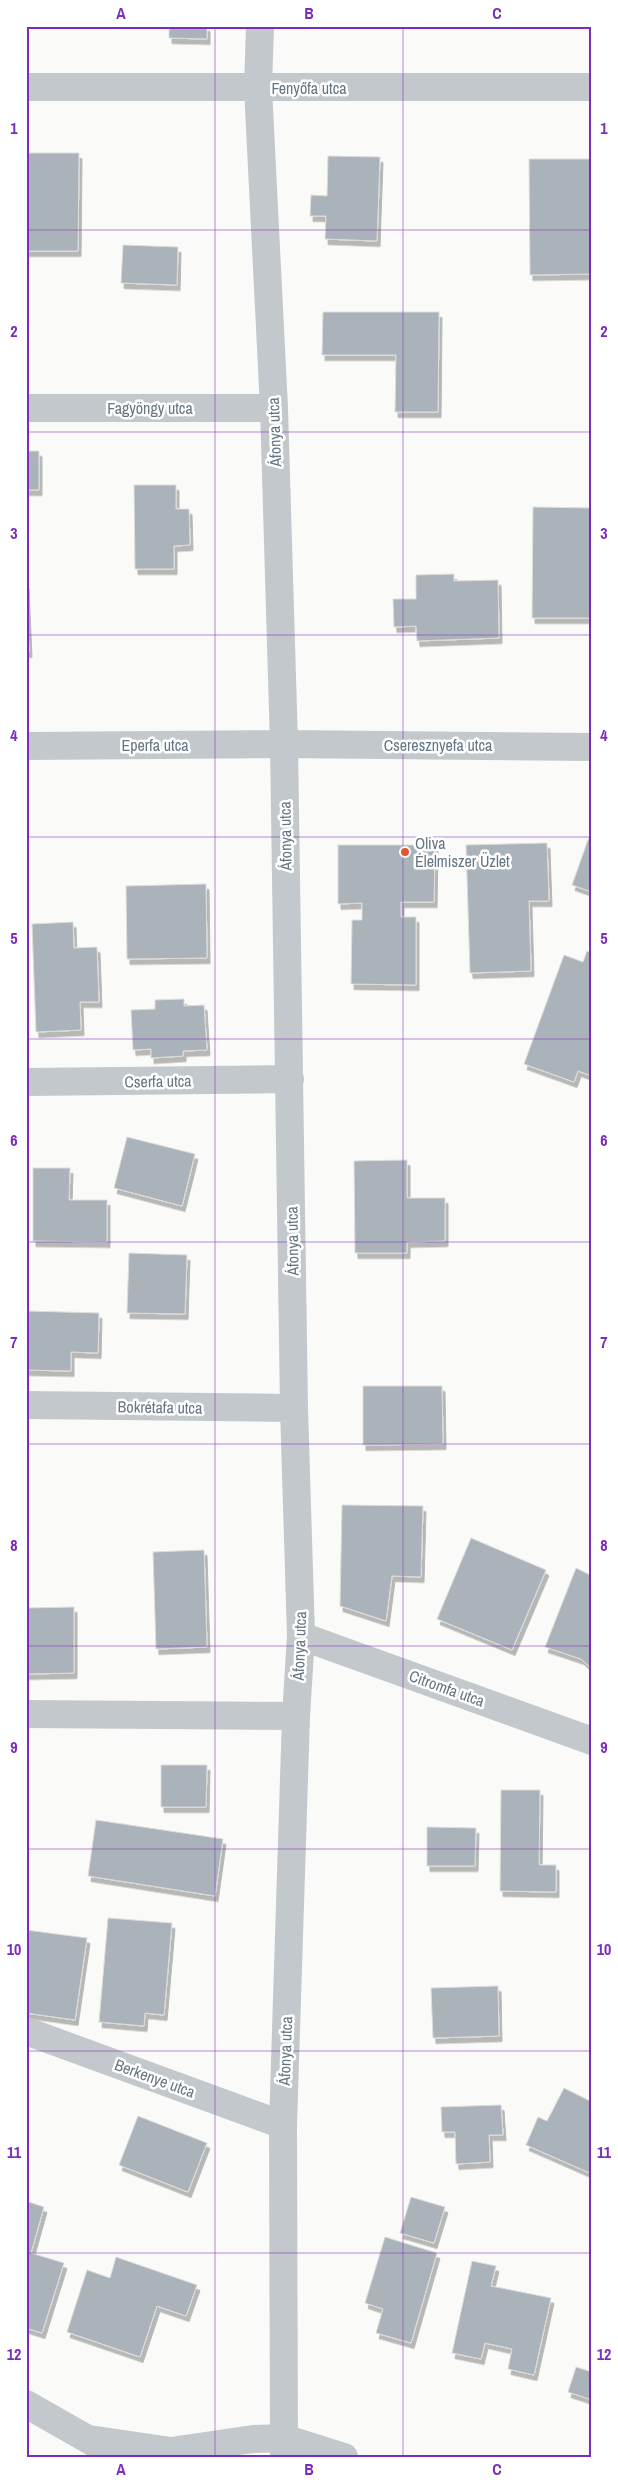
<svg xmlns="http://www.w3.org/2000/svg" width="618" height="2483" viewBox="0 0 618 2483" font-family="'Archivo Narrow',sans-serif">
  <defs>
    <filter id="shadow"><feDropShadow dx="3" dy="5.5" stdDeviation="0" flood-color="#0004"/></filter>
  </defs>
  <rect width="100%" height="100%" fill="#fafaf8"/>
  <path fill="#aab3b9" stroke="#dcdcda" filter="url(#shadow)" d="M 169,26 L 207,26 L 207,39 L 169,38 Z
    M 26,153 L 79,153 L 78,251 L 26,251 Z
    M 328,156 L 380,157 L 377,241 L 325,239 L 326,216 L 310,216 L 311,195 L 327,196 Z
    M 529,159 L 592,159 L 592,274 L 530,275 Z
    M 123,245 L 178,247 L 177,285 L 121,283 Z
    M 323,312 L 439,312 L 438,412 L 395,412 L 396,355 L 322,355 Z
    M 26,451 L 39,451 L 39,490 L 26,490 Z
    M 134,485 L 176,485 L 176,509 L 189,509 L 190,545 L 174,546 L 174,569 L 135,569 Z
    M 533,507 L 592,508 L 592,618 L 532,618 Z
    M 454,574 L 454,581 L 498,580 L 499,638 L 417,641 L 416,626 L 394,627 L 393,599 L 416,599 L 416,575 Z
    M 26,583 L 29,652 L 26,652 Z
    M 589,837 L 592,838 L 592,892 L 572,885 Z
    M 547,843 L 549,901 L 529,901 L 531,971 L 470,973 L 466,845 Z
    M 338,845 L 435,845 L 434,902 L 401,902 L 401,917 L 416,917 L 416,985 L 351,984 L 352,920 L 362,920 L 362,903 L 338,904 Z
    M 206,884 L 207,958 L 127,959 L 126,886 Z
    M 73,922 L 74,948 L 97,947 L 99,1002 L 80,1002 L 81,1030 L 36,1032 L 32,924 Z
    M 587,951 L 592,953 L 592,1076 L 578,1071 L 574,1082 L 524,1064 L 564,955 L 583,962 Z
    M 184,999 L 184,1006 L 204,1005 L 207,1050 L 183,1051 L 183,1056 L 151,1058 L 151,1049 L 133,1050 L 131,1010 L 155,1009 L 155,1000 Z
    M 127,1137 L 195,1154 L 182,1206 L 114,1188 Z
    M 407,1160 L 407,1198 L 445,1198 L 445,1241 L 407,1242 L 407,1253 L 355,1253 L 354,1161 Z
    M 33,1168 L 70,1168 L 69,1200 L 107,1200 L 107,1242 L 33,1241 Z
    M 129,1253 L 187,1255 L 185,1314 L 127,1313 Z
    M 26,1311 L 99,1313 L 98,1353 L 71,1352 L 71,1371 L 26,1370 Z
    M 363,1386 L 442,1386 L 443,1444 L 363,1445 Z
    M 342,1505 L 423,1506 L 421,1577 L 392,1576 L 386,1621 L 340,1606 Z
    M 471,1538 L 546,1570 L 512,1650 L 437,1619 Z
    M 204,1550 L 207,1647 L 156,1649 L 153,1552 Z
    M 576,1568 L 592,1576 L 592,1669 L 581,1659 L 545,1647 Z
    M 74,1607 L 74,1673 L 26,1674 L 26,1608 Z
    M 161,1765 L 207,1765 L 206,1807 L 161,1807 Z
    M 501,1790 L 540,1790 L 539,1865 L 556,1865 L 556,1892 L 500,1891 Z
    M 96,1820 L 223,1839 L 215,1896 L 88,1876 Z
    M 427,1827 L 476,1828 L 475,1866 L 427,1866 Z
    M 108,1918 L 172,1923 L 164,2015 L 145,2013 L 144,2026 L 99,2022 Z
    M 26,1930 L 87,1938 L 75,2020 L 26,2013 Z
    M 498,1986 L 499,2036 L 433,2038 L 431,1988 Z
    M 564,2088 L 592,2102 L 592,2174 L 526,2145 L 538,2117 L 547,2121 Z
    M 501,2105 L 503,2135 L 489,2135 L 490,2162 L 456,2164 L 455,2132 L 442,2132 L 441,2107 Z
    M 138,2116 L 207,2143 L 188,2192 L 119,2165 Z
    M 411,2197 L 445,2207 L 434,2243 L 400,2233 Z
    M 26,2201 L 44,2207 L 31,2253 L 64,2263 L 42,2333 L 26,2328 Z
    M 385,2237 L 437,2253 L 411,2343 L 376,2333 L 383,2309 L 365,2303 Z
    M 116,2257 L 197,2285 L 186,2316 L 157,2306 L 140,2357 L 67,2332 L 87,2270 L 110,2278 Z
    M 472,2261 L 496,2266 L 491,2286 L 551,2298 L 534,2375 L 508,2369 L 512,2349 L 485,2343 L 481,2359 L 452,2353 Z
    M 576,2367 L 592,2372 L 592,2400 L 568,2392 Z"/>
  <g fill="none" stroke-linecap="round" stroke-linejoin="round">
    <path stroke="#c3c8cc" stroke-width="28" d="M 260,26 L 258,88 L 274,408 L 284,744 L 294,1408 L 301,1636 L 296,1716 L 283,2125 L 284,2457
      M 26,87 L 592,87
      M 26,408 L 274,408
      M 26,746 L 284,744 L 592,747
      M 26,1082 L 290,1079
      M 26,1405 L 294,1408
      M 301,1636 L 592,1741
      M 26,1714 L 296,1716
      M 26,2031 L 283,2125
      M 26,2404 L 105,2449
      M 89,2439 L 171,2451 L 253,2439 L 284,2438 L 344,2457"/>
  </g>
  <path fill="none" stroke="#7b2cbf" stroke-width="1" stroke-opacity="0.55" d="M 215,26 L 215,2457M 403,26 L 403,2457M 26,230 L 592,230M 26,432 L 592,432M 26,635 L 592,635M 26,837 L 592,837M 26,1039 L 592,1039M 26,1242 L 592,1242M 26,1444 L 592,1444M 26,1646 L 592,1646M 26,1849 L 592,1849M 26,2051 L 592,2051M 26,2253 L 592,2253"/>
  <circle fill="#e4572e" stroke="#fff" stroke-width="2" cx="405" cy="852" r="5"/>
  <g text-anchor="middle" stroke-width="5" stroke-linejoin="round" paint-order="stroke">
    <g font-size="16" fill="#657683" stroke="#fff">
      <text x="309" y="94">Fenyőfa utca</text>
      <text x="150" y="414">Fagyöngy utca</text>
      <text transform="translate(274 432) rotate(-92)" y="6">Áfonya utca</text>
      <text x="155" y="751">Eperfa utca</text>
      <text x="438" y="751">Cseresznyefa utca</text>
      <text transform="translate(285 836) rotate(-91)" y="6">Áfonya utca</text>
      <text transform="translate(158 1081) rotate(-1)" y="6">Cserfa utca</text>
      <text transform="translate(292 1241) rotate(-91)" y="6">Áfonya utca</text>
      <text transform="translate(160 1407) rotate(1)" y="6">Bokrétafa utca</text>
      <text transform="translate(299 1646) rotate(-88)" y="6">Áfonya utca</text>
      <text transform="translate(447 1688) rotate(20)" y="6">Citromfa utca</text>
      <text transform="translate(285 2051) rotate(-88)" y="6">Áfonya utca</text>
      <text transform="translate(155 2078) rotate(20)" y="6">Berkenye utca</text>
    </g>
    <g font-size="16" fill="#657683" stroke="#fff" text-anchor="start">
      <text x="415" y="849">Oliva<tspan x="415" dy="18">Élelmiszer Üzlet</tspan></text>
    </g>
  </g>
  <rect width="618" height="2483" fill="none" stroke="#ffffff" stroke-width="55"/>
  <rect x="28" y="28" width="562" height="2428" fill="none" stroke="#7b2cbf" stroke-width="2"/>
  <g font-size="16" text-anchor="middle" font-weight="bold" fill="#7b2cbf">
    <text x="121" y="19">A</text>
    <text x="309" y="19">B</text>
    <text x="497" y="19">C</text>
    <text x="14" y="134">1</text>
    <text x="604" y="134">1</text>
    <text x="14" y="337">2</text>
    <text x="604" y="337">2</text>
    <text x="14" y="539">3</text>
    <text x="604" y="539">3</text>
    <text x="14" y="741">4</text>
    <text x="604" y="741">4</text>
    <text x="14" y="944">5</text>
    <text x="604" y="944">5</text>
    <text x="14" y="1146">6</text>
    <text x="604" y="1146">6</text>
    <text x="14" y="1348">7</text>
    <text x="604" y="1348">7</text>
    <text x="14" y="1551">8</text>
    <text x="604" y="1551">8</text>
    <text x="14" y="1753">9</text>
    <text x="604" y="1753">9</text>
    <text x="14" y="1955">10</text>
    <text x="604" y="1955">10</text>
    <text x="14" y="2158">11</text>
    <text x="604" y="2158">11</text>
    <text x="14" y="2360">12</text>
    <text x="604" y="2360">12</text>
    <text x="121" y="2475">A</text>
    <text x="309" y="2475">B</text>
    <text x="497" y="2475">C</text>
  </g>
</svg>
